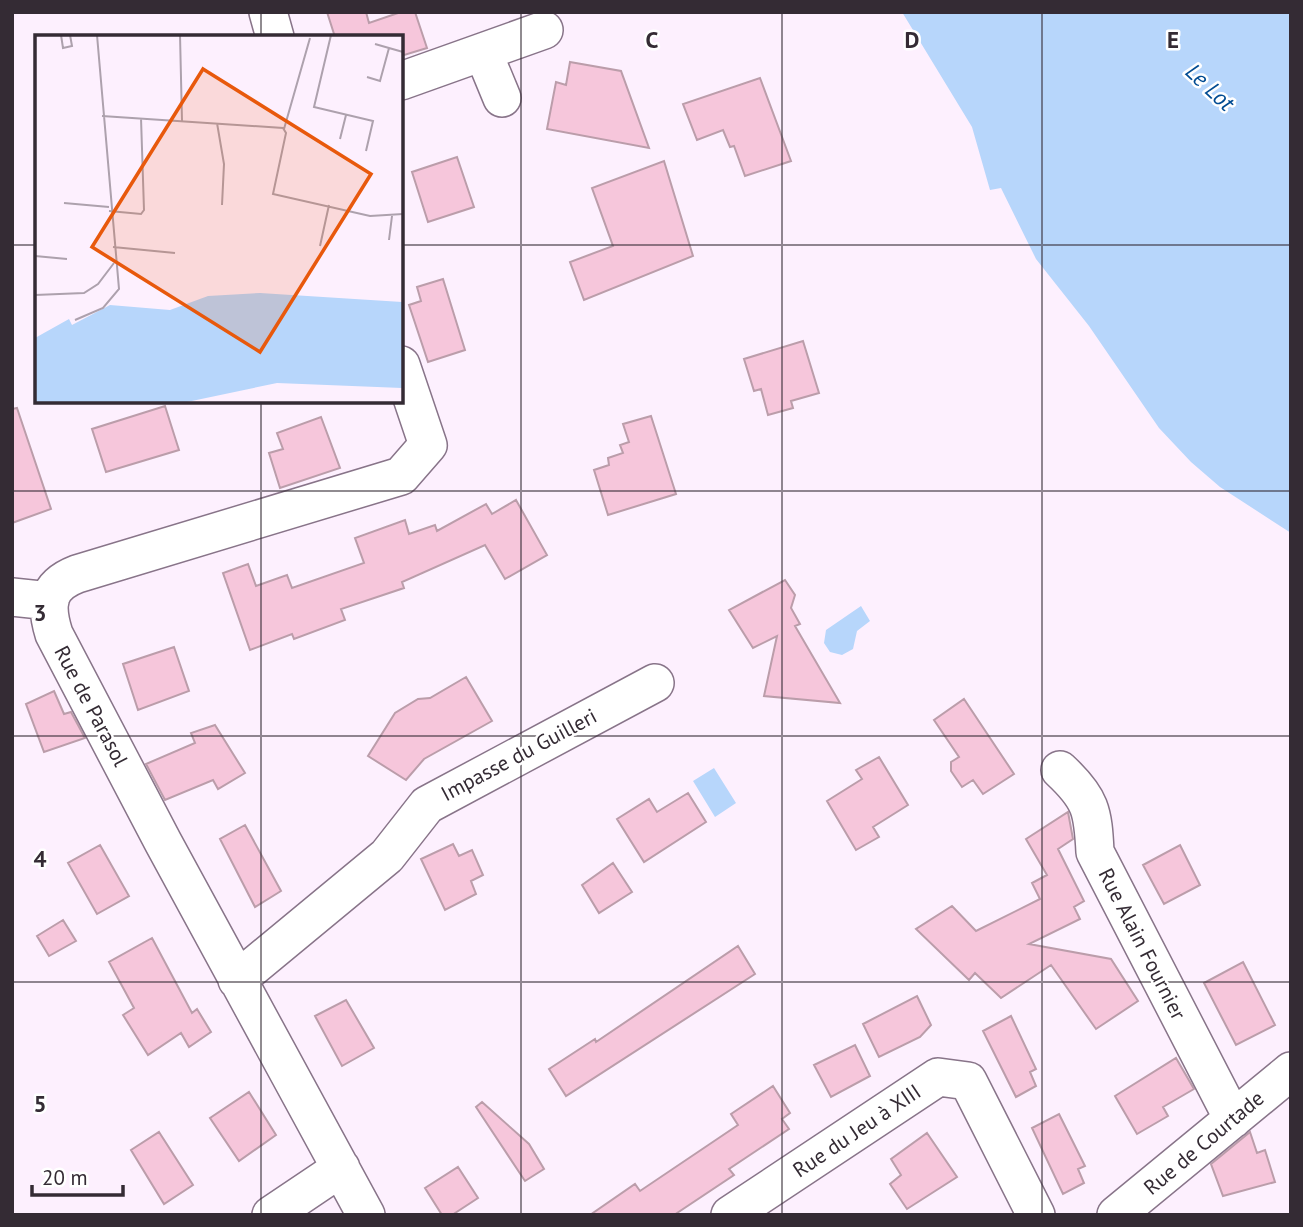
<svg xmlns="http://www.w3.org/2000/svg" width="1303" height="1227" viewBox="0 0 1303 1227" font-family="'PT Sans',sans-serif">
  <rect width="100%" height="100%" fill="#fdf0fe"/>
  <path fill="#b7d6fb" d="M 902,12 L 1291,12 L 1291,533 L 1220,487 L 1191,462 L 1159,428 L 1089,326 L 1036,259 L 1001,188 L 990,190 L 972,127 Z
    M 861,606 L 870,621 L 857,631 L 853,649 L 842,655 L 830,652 L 824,643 L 826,630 Z
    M 714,768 L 736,803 L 715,817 L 693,781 Z"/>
  <path fill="#f6c6db" stroke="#bb9daa" stroke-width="2" d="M 327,12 L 366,12 L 369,23 L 401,12 L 415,12 L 427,48 L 401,56 L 401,37 L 335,37 Z
    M 570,62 L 621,71 L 649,148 L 547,129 L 556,82 L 566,85 Z
    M 760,78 L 791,161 L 745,176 L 734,146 L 730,147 L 723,130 L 697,140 L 683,104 Z
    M 457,157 L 474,207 L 428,222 L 412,172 Z
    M 664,161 L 693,256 L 584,300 L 570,262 L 613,246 L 592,188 Z
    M 443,279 L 465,350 L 428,362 L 409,305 L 421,301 L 417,287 Z
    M 803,341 L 819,393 L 791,401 L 793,408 L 768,415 L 761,389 L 754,391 L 744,359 Z
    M 165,406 L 179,450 L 106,472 L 92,429 Z
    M 17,408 L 51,509 L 12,523 L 12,409 Z
    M 651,416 L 676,494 L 608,515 L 594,470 L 609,465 L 608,458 L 623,453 L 620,445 L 629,442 L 623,424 Z
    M 321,417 L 340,468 L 280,488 L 269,453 L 283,449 L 277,433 Z
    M 516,500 L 547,555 L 505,579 L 485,545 L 402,582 L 404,588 L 341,609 L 345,620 L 294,639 L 292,634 L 250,650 L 223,573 L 248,564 L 256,586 L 287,575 L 292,588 L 364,563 L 355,538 L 405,520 L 409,534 L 435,525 L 437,531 L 486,504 L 492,514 Z
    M 785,580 L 795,595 L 791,608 L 800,624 L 795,626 L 840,703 L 764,696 L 777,636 L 753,648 L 729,610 Z
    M 174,647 L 189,691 L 138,710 L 123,664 Z
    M 466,677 L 492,721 L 424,759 L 406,780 L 368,756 L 395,713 L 418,699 L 430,698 Z
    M 54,691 L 64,714 L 71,712 L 85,738 L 44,752 L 26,704 Z
    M 964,699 L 1014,774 L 983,794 L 973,780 L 962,787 L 951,771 L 951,762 L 959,757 L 934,720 Z
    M 215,725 L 245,773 L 218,789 L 213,780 L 165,800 L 146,764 L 195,743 L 191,733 Z
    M 879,757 L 908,805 L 873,827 L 879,837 L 856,850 L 827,801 L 862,779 L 856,770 Z
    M 688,793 L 706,822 L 644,862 L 617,819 L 649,799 L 657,812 Z
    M 1068,812 L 1073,839 L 1058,849 L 1084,901 L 1074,907 L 1080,919 L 1029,944 L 1111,959 L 1138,1001 L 1096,1029 L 1051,965 L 1001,998 L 975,973 L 969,980 L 916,929 L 952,906 L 976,931 L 1040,899 L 1032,883 L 1047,875 L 1026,839 Z
    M 245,825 L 281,891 L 255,907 L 220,839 Z
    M 453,844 L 459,856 L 472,850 L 483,875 L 471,881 L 476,894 L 445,910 L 421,859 Z
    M 100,845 L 129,896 L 97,914 L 68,863 Z
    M 1180,845 L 1200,885 L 1164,904 L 1143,865 Z
    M 613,863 L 632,892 L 599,913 L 582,885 Z
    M 63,920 L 76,941 L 49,956 L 37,936 Z
    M 152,938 L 192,1013 L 197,1009 L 211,1032 L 189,1047 L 181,1033 L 148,1055 L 123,1015 L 134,1008 L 109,962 Z
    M 738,946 L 755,974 L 566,1096 L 549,1069 L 595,1039 L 596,1042 Z
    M 1243,962 L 1275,1025 L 1236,1045 L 1204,983 Z
    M 917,996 L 931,1025 L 920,1037 L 879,1057 L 863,1024 Z
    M 346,1000 L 374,1048 L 342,1066 L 315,1016 Z
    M 1011,1016 L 1036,1069 L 1030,1072 L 1036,1086 L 1016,1097 L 983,1031 Z
    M 855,1045 L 870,1076 L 831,1097 L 814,1065 Z
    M 1176,1058 L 1194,1089 L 1163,1107 L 1168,1116 L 1137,1134 L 1115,1096 Z
    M 773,1086 L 790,1113 L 782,1119 L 789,1129 L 729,1169 L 734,1175 L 674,1215 L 590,1215 L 635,1184 L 640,1191 L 738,1125 L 731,1114 Z
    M 249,1092 L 276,1135 L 239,1161 L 210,1118 Z
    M 482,1102 L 529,1144 L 544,1169 L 525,1181 L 476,1107 Z
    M 1059,1114 L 1085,1166 L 1078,1169 L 1084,1183 L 1063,1194 L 1032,1128 Z
    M 159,1132 L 193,1185 L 164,1204 L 131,1150 Z
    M 1250,1132 L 1257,1153 L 1265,1150 L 1275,1182 L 1223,1196 L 1211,1164 Z
    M 927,1133 L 957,1177 L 907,1209 L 890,1184 L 901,1175 L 891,1159 Z
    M 458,1167 L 478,1198 L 452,1215 L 442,1215 L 425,1188 Z"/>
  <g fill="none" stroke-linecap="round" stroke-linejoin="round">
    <defs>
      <path id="minor" d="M 268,12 L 275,37
        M 483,52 L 502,98
        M 401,81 L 544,30
        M 12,597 L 50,601
        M 1060,770 C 1091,799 1093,811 1095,852 L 1233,1119
        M 237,980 L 387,856 L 427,805 L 655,683
        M 271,1215 L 341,1168
        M 366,1215 L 163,842 L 54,634 C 45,605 46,586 77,574 L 401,476 L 428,445 L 401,365
        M 730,1215 L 938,1077 L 968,1081 L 1036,1215
        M 1116,1215 L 1291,1071"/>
    </defs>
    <use href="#minor" stroke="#887489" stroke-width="40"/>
    <use href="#minor" stroke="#fff" stroke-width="37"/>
  </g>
  <path fill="none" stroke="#342b34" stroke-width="2" stroke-opacity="0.55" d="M 261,12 L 261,37M 521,12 L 521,1215M 782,12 L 782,1215M 1042,12 L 1042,1215M 12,245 L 37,245M 401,245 L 1291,245M 261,401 L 261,1215M 12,491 L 1291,491M 12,736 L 1291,736M 12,982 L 1291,982"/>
  <g text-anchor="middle" stroke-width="5" stroke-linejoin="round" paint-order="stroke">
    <g font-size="21" fill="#342b34" stroke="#fff">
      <text transform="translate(91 706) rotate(62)" y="7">Rue de Parasol</text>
      <text transform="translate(519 755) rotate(-28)" y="7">Impasse du Guilleri</text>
      <text transform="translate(1142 944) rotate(63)" y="7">Rue Alain Fournier</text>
      <text transform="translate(857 1131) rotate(-34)" y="7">Rue du Jeu à XIII</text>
      <text transform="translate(1204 1143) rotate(-40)" y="7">Rue de Courtade</text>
    </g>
    <g font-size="23" font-style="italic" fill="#004b92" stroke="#fff">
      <text transform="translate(1210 87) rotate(43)" y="8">Le Lot</text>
    </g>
  </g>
  <g transform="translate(35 35)">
    <rect width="368" height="368" fill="#fdf0fe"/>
    <path d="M 225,258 L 367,267 L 367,353 L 242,348 L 152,367 L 0,367 L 0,303 L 34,284 L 37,290 L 75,270 L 135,275 L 173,261 Z" fill="#b7d6fb"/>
    <path fill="none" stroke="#ada1ad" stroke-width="2" d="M 26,0 L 28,13 L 37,11 L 35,0M 145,0 L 147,86M 296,0 L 279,72 L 338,86 L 331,116M 340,9 L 368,17M 332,42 L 345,46 L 354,13M 67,81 L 248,93 L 251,98 L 238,159 L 335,181 L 368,179M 182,88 L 189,129 L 187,170M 249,94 L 275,3M 305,104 L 311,80M 29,168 L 74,172M 74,176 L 106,179 L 109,175 L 106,83M 354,205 L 357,181M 285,211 L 294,170M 78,212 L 140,218M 0,221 L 32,224M 0,260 L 49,258 L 63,249 L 79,228M 40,285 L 68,273 L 84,254 L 62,0"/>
    <path fill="#e8590c" fill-opacity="0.15" stroke="#e8590c" stroke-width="3.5" d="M 168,34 L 336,139 L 225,317 L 57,212 Z"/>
    <rect width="368" height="368" fill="none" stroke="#342b34" stroke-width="3.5"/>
  </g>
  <g font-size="23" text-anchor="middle" font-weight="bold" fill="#342b34" stroke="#fff" stroke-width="5" stroke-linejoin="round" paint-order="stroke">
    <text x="652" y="48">C</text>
    <text x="912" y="48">D</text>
    <text x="1173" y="48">E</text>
    <text x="40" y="621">3</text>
    <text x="40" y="867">4</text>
    <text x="40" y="1112">5</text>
  </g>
  <rect width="1303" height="1227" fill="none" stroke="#342b34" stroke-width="28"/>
  <path d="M32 1185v10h91v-10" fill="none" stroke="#342b34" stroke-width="3.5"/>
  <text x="42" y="1185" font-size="21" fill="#342b34" stroke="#ffffff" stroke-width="5" paint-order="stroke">20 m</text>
</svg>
